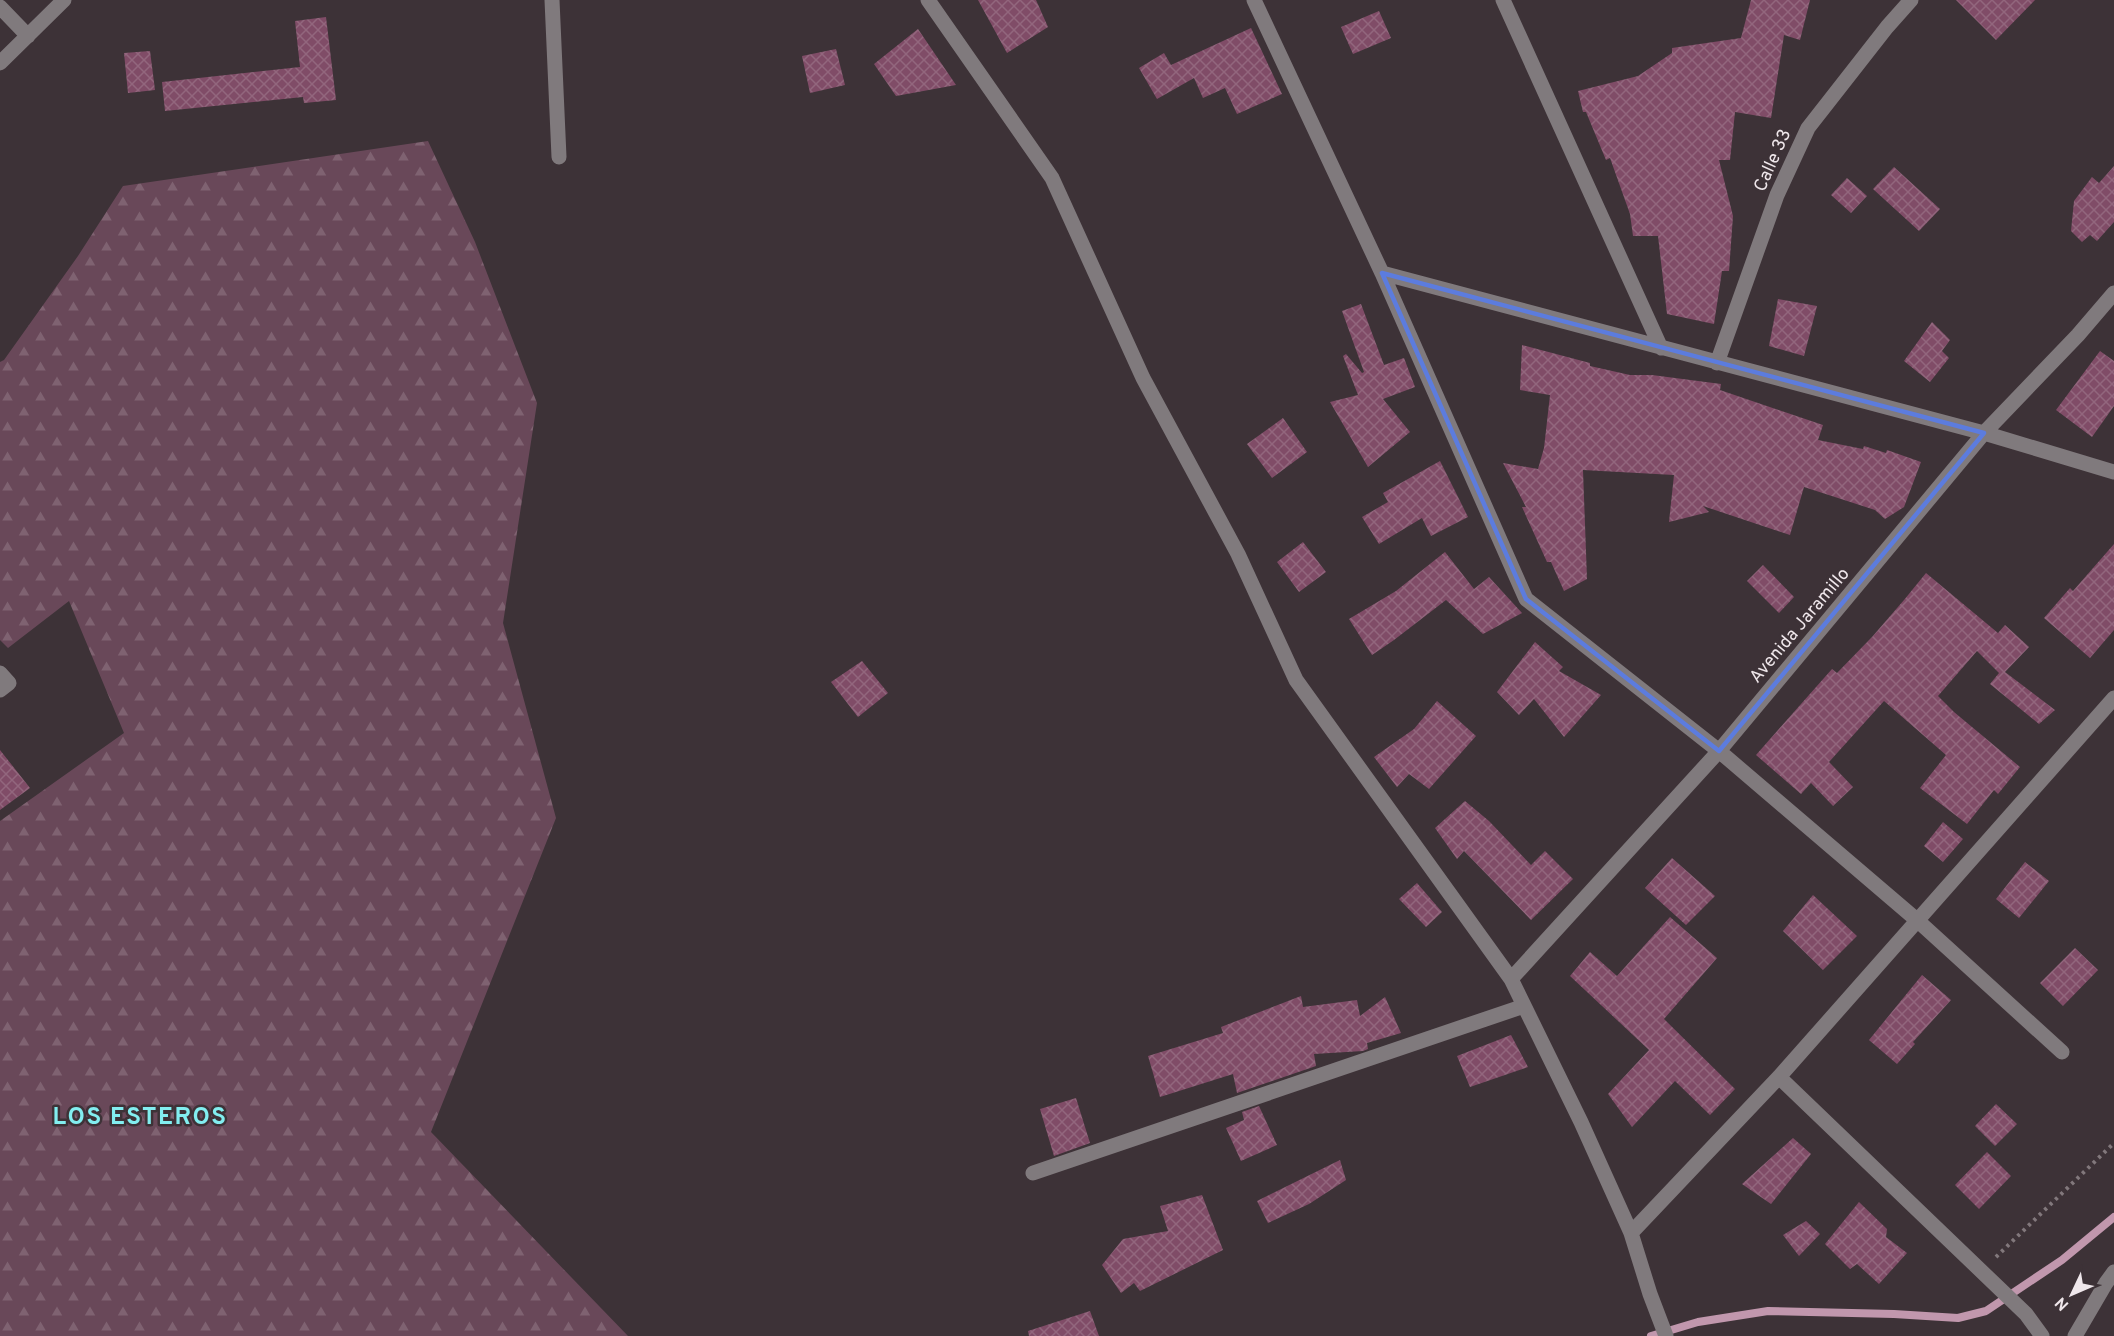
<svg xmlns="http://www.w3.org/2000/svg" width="2114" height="1336" viewBox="0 0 2114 1336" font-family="Overpass,sans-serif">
  <defs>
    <pattern id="forest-firs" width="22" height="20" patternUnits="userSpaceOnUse" patternTransform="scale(1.5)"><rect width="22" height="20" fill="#694859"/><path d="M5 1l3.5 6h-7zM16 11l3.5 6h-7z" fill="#7f6271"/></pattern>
    <pattern id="building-cross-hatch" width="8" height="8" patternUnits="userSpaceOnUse" patternTransform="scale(1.5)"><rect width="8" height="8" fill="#804c67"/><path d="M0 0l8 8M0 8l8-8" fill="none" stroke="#92667d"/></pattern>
  </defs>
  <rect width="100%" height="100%" fill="#3d3237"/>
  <path fill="url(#forest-firs)" d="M 428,141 L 475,242 L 537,403 L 503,623 L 556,818 L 431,1132 L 628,1336 L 0,1336 L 0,821 L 124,733 L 69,601 L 8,648 L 0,640 L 0,362 L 4,360 L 78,256 L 123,186 Z"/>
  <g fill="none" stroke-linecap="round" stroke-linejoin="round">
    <path stroke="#c197ad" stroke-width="8" d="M 1651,1336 L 1698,1322 L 1768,1311 L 1894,1314 L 1958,1318 L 1986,1311 L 2062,1260 L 2114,1217"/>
  </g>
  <path fill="url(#building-cross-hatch)" d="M 978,0 L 1036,0 L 1048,27 L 1007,53 Z
    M 1751,0 L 1810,0 L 1800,40 L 1784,35 L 1771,118 L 1735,112 L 1730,160 L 1719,160 L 1733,216 L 1729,271 L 1722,271 L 1714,324 L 1667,314 L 1658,236 L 1633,236 L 1630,214 L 1610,158 L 1606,160 L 1586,112 L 1583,112 L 1578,91 L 1638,76 L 1672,53 L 1672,48 L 1741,38 Z
    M 1956,0 L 2035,0 L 1996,40 Z
    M 1379,11 L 1391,38 L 1353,54 L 1341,27 Z
    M 326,17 L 336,100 L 304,103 L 303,97 L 165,111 L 162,82 L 300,67 L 295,21 Z
    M 1251,28 L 1282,94 L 1237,114 L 1225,88 L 1203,98 L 1194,78 L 1157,99 L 1139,68 L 1164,53 L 1171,65 Z
    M 918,29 L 956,85 L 896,96 L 874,64 Z
    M 836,49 L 845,85 L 810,93 L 802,56 Z
    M 150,51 L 155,90 L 128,93 L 124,53 Z
    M 2114,166 L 2114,222 L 2097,241 L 2090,235 L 2082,242 L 2071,231 L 2074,201 L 2092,177 L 2099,183 Z
    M 1894,167 L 1940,209 L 1919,231 L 1873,189 Z
    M 1847,178 L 1867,196 L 1851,213 L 1831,195 Z
    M 1778,299 L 1817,306 L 1804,356 L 1769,346 Z
    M 1361,304 L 1384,365 L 1404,358 L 1415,387 L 1383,399 L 1410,432 L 1368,467 L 1330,402 L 1358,395 L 1343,356 L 1346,354 L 1362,373 L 1364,372 L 1342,311 Z
    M 1932,322 L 1950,340 L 1942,351 L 1949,358 L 1930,382 L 1904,361 Z
    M 1522,345 L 1590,363 L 1590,366 L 1630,375 L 1652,375 L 1721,384 L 1720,390 L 1823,425 L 1818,440 L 1863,449 L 1864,446 L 1886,453 L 1887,450 L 1921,462 L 1904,507 L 1885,519 L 1875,510 L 1804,487 L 1790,535 L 1703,506 L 1709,512 L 1669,522 L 1674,475 L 1583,470 L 1587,579 L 1564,591 L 1551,562 L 1547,562 L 1522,507 L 1526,507 L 1503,463 L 1538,469 L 1544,448 L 1550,395 L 1520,390 Z
    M 2100,351 L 2114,361 L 2114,406 L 2092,437 L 2056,410 Z
    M 1283,418 L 1307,452 L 1272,478 L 1247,444 Z
    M 1440,461 L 1468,517 L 1431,536 L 1422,518 L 1379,544 L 1362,517 L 1388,502 L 1383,493 Z
    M 1303,542 L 1326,572 L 1299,592 L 1277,562 Z
    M 2114,544 L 2114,630 L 2090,658 L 2044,618 L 2070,588 L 2073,591 Z
    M 1445,552 L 1474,589 L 1489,577 L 1522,613 L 1483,634 L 1446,600 L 1394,640 L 1372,655 L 1349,619 L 1396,591 Z
    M 1763,565 L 1794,597 L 1779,613 L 1747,581 Z
    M 1926,573 L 1998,633 L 2005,625 L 2029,647 L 2005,672 L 2055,710 L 2039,724 L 1990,684 L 1999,673 L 1977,651 L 1938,696 L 1954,712 L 2020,767 L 1998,794 L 1994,790 L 1967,824 L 1920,788 L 1946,755 L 1884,701 L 1829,762 L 1853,787 L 1833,806 L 1811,783 L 1801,794 L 1756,755 L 1832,669 L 1837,673 L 1872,637 L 1904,600 Z
    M 1535,642 L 1563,667 L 1559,671 L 1601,695 L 1564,737 L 1534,699 L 1519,715 L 1497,692 Z
    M 862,661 L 888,693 L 858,717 L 831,682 Z
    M 1437,701 L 1476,736 L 1429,789 L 1409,774 L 1397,787 L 1374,757 L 1414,729 Z
    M 0,750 L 30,788 L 0,810 Z
    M 1465,801 L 1489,821 L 1531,865 L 1545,851 L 1573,879 L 1531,920 L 1464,851 L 1457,859 L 1435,828 Z
    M 1943,822 L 1963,839 L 1943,862 L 1924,846 Z
    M 1672,858 L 1715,896 L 1686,925 L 1645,888 Z
    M 2025,862 L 2049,881 L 2019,918 L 1996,899 Z
    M 1417,883 L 1442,912 L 1426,927 L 1399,899 Z
    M 1813,895 L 1857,936 L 1823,970 L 1783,931 Z
    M 1670,917 L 1717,958 L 1664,1019 L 1735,1089 L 1710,1115 L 1675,1081 L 1632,1127 L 1608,1094 L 1649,1050 L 1570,976 L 1590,952 L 1617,976 Z
    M 2075,948 L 2098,970 L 2063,1006 L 2040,983 Z
    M 1922,975 L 1951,1000 L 1913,1042 L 1915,1044 L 1897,1064 L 1869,1040 Z
    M 1301,996 L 1303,1007 L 1357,1000 L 1360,1016 L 1385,997 L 1401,1033 L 1367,1043 L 1368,1049 L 1363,1051 L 1314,1054 L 1316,1066 L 1237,1093 L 1233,1074 L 1160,1097 L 1148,1056 L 1223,1033 L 1221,1027 Z
    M 1511,1035 L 1528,1067 L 1470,1087 L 1457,1056 Z
    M 1076,1098 L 1090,1143 L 1054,1156 L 1040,1109 Z
    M 1996,1104 L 2017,1124 L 1995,1146 L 1975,1126 Z
    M 1259,1106 L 1277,1145 L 1241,1161 L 1226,1128 L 1244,1120 L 1242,1112 Z
    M 1793,1138 L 1811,1154 L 1771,1204 L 1742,1184 Z
    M 1987,1152 L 2011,1176 L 1979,1209 L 1955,1185 Z
    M 1340,1160 L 1346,1180 L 1309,1204 L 1268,1223 L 1257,1201 Z
    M 1202,1195 L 1223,1250 L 1140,1291 L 1134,1283 L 1121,1293 L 1102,1265 L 1123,1239 L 1168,1231 L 1160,1206 Z
    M 1859,1202 L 1887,1229 L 1886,1237 L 1907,1253 L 1879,1284 L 1857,1264 L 1850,1269 L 1825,1244 Z
    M 1806,1221 L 1820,1234 L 1799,1256 L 1783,1235 Z
    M 1090,1311 L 1099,1336 L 1029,1336 L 1028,1331 Z"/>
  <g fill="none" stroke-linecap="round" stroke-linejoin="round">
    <path stroke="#82787c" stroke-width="4" stroke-dasharray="3 4.5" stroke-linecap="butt" d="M 1996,1257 L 2114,1143"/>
    <path stroke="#807a7d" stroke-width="15" d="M 552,0 L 559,157
      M 928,0 L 1052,178 L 1143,378 L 1238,554 L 1296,680 L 1511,979 L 1581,1122 L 1631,1233 L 1650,1294 L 1666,1336
      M 1254,0 L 1382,273 L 1526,599 L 1719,751 L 1918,921 L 2062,1052
      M 1503,0 L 1661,348
      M 0,7 L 28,36
      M 0,63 L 64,0
      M 1382,273 L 1984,433 L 2114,472
      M 1717,363 L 1777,195 L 1808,128 L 1887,27 L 1911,0
      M 0,673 L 9,683 L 0,690
      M 1511,979 L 1719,751 L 1984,433 L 2078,335 L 2114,293
      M 1779,1077 L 2026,1314 L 2042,1336
      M 1033,1173 L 1524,1006
      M 1631,1233 L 1779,1077 L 2114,698
      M 2075,1336 L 2106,1283 L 2114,1272"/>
  </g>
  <path fill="none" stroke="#5c7cde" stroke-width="4.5" stroke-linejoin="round" d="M 1382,273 L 1984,433 L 1719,751 L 1526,599 Z"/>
  <g text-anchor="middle" stroke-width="5" stroke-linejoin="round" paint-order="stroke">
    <g font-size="18" fill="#efe7eb" stroke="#3d3237">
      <text transform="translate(1772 160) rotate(-66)" y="6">Calle 33</text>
      <text transform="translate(1799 625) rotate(-50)" y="6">Avenida Jaramillo</text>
    </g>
    <g font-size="24" font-weight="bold" letter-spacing="1.5" fill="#82eef0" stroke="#3d3237">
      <text x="140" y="1124">LOS ESTEROS</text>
    </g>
  </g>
  <g transform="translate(2072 1294) rotate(226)" stroke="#3d3237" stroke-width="4.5" paint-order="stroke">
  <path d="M0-4.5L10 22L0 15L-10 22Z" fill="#efe7eb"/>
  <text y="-9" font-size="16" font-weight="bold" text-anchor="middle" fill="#efe7eb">N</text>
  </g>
</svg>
